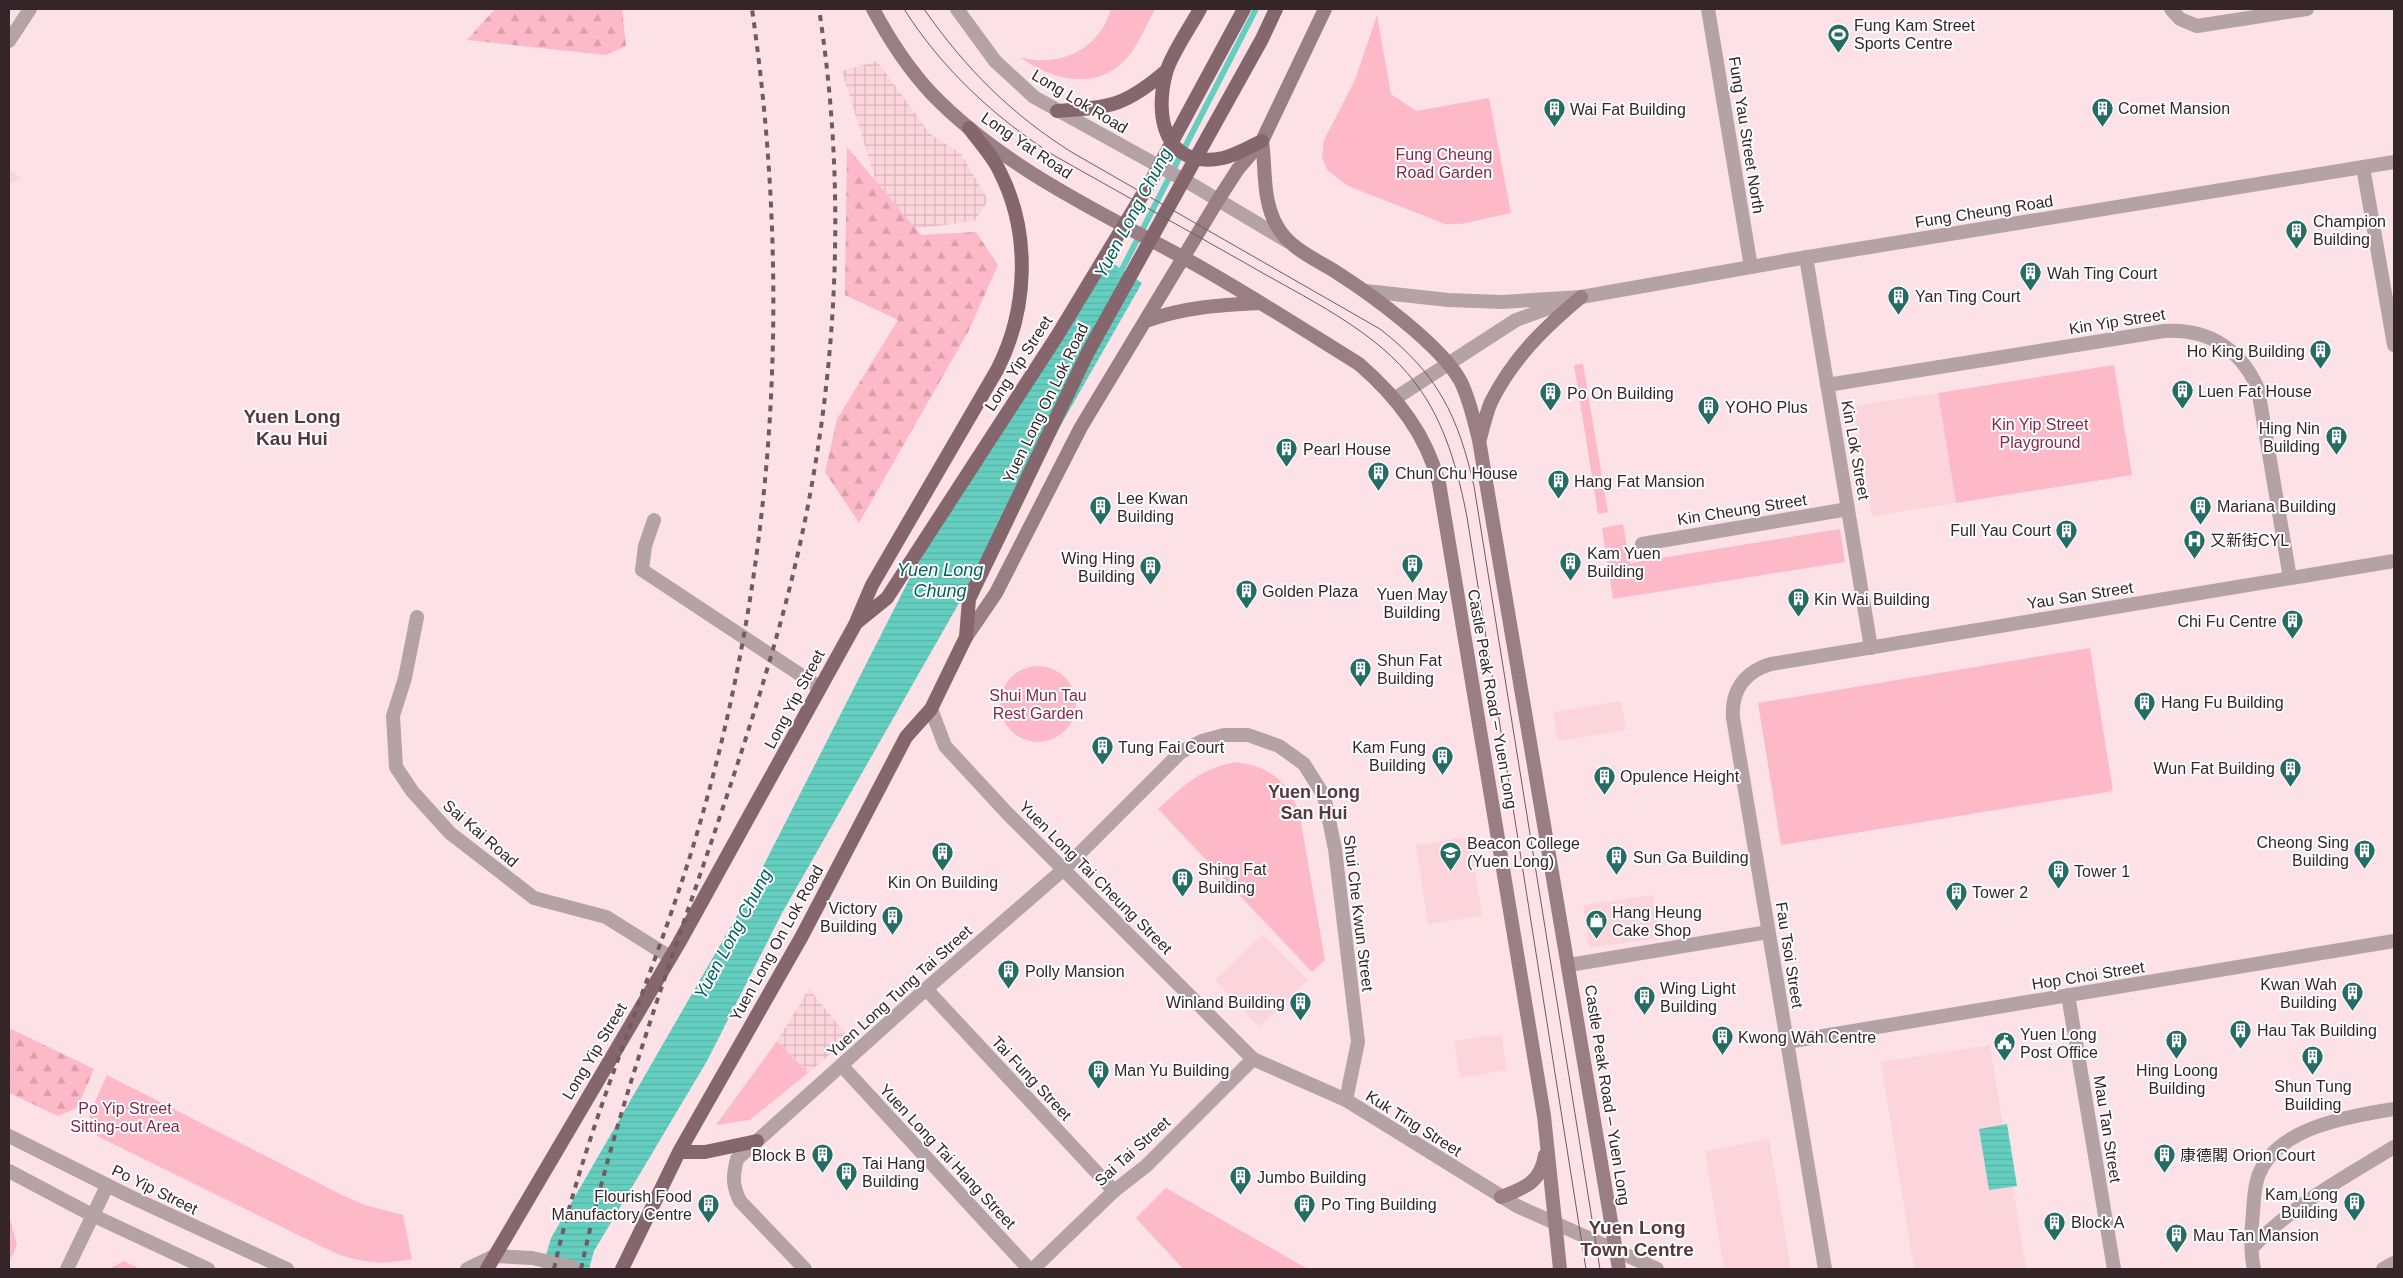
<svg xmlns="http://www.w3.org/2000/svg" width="2403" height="1278" viewBox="0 0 2403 1278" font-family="Helvetica,'Noto Sans TC',sans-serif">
  <defs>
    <pattern id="industrial-grid" width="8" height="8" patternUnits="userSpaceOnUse" patternTransform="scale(1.25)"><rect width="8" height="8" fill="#fcd4db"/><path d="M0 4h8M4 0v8" fill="none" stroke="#d9b6bc"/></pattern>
    <pattern id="forest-firs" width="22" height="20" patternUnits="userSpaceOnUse" patternTransform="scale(1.25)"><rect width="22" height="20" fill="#fdb9c7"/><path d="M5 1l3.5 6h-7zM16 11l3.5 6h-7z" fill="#d99fab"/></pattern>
    <pattern id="water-rules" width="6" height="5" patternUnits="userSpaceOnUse" patternTransform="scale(1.25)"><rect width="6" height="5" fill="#64cfc0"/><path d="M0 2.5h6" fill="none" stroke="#57b2a5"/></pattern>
  </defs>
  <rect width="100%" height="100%" fill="#fce2e7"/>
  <path fill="#fcd4db" d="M 9,167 L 21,180 L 9,183 Z
    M 1938,393 L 1956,503 L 1872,516 L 1854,406 Z
    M 1621,701 L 1626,730 L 1558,741 L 1553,712 Z
    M 1470,837 L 1482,916 L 1428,924 L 1416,845 Z
    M 1653,895 L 1659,938 L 1590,948 L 1583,905 Z
    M 1263,934 L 1308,980 L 1259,1027 L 1215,980 Z
    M 1501,1034 L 1507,1070 L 1460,1078 L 1454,1041 Z
    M 1990,1045 L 2026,1269 L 1914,1269 L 1881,1062 Z
    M 1769,1139 L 1791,1269 L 1724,1269 L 1705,1151 Z"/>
  <path fill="url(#industrial-grid)" d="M 877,61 L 930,134 L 961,154 L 988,200 L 975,221 L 913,229 L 877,185 L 842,71 Z
    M 809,989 L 849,1038 L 808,1073 L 777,1041 Z"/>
  <path fill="#fdb9c7" d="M 1111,9 L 1155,9 C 1146,26 1137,49 1123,62 C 1094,91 1048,79 1020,57 C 1060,68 1099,50 1111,9 Z
    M 1377,15 L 1391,94 L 1416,111 L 1489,98 L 1511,213 L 1461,224 L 1445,224 L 1348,186 L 1327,170 L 1322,157 L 1324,140 L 1355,80 Z
    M 1583,364 L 1608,512 L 1598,514 L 1574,365 Z
    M 2114,365 L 2132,475 L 1956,503 L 1938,393 Z
    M 1623,524 L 1630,563 L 1840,529 L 1845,562 L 1613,599 L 1602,528 Z
    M 2090,648 L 2113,791 L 1781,845 L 1758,703 Z
    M1000 704a38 38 0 1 1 76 0a38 38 0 1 1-76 0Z
    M 1235,762 C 1271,767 1285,779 1299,811 L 1325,960 L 1312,972 L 1158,809 C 1186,784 1198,770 1235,762 Z
    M 777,1041 L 808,1073 L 750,1120 L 716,1125 Z
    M 107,1075 L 344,1196 L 365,1205 L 403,1215 L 412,1259 C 384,1265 361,1263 335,1253 L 97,1136 L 89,1115 Z
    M 1166,1188 L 1308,1269 L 1183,1269 L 1136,1218 Z
    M 9,1215 L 17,1245 L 9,1262 Z
    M 124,1261 L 140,1269 L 109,1269 Z"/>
  <path fill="url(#forest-firs)" d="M 495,9 L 622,9 L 626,46 L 606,55 L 467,40 Z
    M 847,147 L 921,235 L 976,232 L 998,265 L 968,332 L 859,523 L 825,472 L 837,419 L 898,320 L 845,295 Z
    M 9,1028 L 94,1069 L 77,1108 L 58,1116 L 9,1093 Z"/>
  <path fill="url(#water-rules)" d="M 1102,256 L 1142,283 L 782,913 L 707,1061 L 594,1251 L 589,1269 L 542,1269 L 551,1238 L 745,902 L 916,566 Z
    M 2007,1124 L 2017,1186 L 1989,1190 L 1979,1129 Z"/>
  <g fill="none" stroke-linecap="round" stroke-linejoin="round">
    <path stroke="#64cfc0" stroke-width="6" d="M 1119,275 L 1256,9"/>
    <path stroke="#b4a2a5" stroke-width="14" d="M 1708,9 L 1751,267
      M 2171,9 L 2180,19 L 2197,26 L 2307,9
      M 2363,167 L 2394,345
      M 1806,257 L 1871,648
      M 1827,385 L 2164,331 C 2208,328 2241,349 2258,389 L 2290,578
      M 654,520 L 645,546 L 642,570 L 819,687
      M 1642,544 L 1848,509
      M 417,617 L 405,678 L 393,716 L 396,767 L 412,791 L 450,833 L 534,898 L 606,917 L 670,957
      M 931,709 L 945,746 L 1007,813 L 1253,1059
      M 1569,965 L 1768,932
      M 926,989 L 1114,1191
      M 2068,995 L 2114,1269
      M 1787,1042 L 2394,941
      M 842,1066 L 1029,1269
      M 2252,1248 C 2292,1205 2344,1178 2394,1147
      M 67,1269 L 107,1186
      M 805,1269 L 740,1201 C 732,1185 733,1175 737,1159 L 926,989 L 1064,869 L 1181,752 L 1202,741 L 1224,735 L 1248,735 L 1279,746 L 1304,764 L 1324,796 L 1335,849 L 1358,1042 L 1346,1100
      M 1825,1269 L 1733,718 C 1731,691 1744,672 1771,664 L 2394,561
      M 2254,1269 C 2250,1251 2251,1231 2253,1212 C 2254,1199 2254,1186 2259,1174 C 2278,1127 2350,1116 2394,1109"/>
    <path stroke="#b4a2a5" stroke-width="14" d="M 957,9 L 995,61 L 1034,97 L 1193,185 L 1287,241
      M 9,41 L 30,9
      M 1366,291 L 1448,300 L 1502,302 L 1581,297 L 1790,260 L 2394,162
      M 1394,399 L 1516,320 L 1563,303
      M 9,1136 L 129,1196 L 287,1269
      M 9,1171 L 92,1215 L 208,1269
      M 467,1269 L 494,1256 L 532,1258 L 573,1267 L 575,1269
      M 1033,1269 L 1114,1191 L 1146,1166 L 1253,1059 L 1346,1100 L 1517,1206 L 1657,1269
      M 2383,1269 L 2394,1263"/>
    <path stroke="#997f84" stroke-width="14" d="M 873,9 C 889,39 907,67 931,93 C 1001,166 1096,210 1184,258 C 1244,291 1301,328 1359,364 C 1397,397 1426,434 1439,483 L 1544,1116 L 1560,1269
      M 1262,141 C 1266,170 1262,200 1277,226 C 1289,248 1315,259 1336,272 C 1372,295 1441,345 1461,382 C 1470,401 1474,420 1479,440 L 1619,1269
      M 1146,321 C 1184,307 1220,305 1260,303
      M 1480,439 C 1483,427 1486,414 1491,402 C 1513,358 1544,328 1581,297
      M 966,637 L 996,593 L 1081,427 L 1218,200 L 1238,169 L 1262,141 L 1325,9
      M 1501,1197 C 1525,1188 1541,1182 1545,1155"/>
    <path stroke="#85666c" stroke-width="14" d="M 1200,9 C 1191,26 1170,56 1166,73 C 1154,117 1165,170 1223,158 C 1236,155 1249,147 1262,141
      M 1057,111 C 1110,107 1124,107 1166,71
      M 857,620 L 872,585 L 997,370 C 1028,310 1031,233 1000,172 C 993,156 979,142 969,128
      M 679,1152 L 705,1152 L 757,1141
      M 487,1269 L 679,943 L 856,623 L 887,598 L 1057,336 L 1152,179 L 1244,9
      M 622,1269 L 679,1152 L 802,936 L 906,737 L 931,709 L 966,637 L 969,599 L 1088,352 L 1262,39 L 1276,9"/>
    <path stroke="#6f5c60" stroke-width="1" d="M 904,9 C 942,69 995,118 1055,156 C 1119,192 1183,228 1247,264 C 1303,297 1377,330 1416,384 C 1445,422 1458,471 1467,517 L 1586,1269
      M 924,9 C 965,68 1012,115 1073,153 L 1380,329 C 1438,374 1458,416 1474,486 L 1600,1269"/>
    <path stroke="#6f5c60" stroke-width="4" stroke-dasharray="6 6" stroke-linecap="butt" d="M 554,1269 C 586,1124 648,991 692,850 C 776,575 793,293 752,9
      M 581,1269 C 628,1050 719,844 779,628 C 835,428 851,215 819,9"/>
  </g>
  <defs>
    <symbol id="stadium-pin" viewBox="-11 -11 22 30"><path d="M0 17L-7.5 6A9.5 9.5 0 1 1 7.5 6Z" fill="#256d64" stroke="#fff"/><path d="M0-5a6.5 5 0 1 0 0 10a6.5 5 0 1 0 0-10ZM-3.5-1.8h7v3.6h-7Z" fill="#fff"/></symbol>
    <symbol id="building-pin" viewBox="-11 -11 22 30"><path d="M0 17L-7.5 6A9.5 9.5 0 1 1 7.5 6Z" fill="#256d64" stroke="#fff"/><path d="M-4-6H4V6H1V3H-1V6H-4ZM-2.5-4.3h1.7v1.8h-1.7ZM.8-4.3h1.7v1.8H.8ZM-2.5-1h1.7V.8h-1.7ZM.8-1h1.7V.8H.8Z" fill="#fff"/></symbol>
    <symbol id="hospital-pin" viewBox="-11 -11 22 30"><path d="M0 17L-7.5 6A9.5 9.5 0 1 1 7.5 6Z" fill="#256d64" stroke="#fff"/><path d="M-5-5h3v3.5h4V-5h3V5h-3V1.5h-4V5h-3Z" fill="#fff"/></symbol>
    <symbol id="school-pin" viewBox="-11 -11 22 30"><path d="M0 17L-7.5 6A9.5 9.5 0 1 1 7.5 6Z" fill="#256d64" stroke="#fff"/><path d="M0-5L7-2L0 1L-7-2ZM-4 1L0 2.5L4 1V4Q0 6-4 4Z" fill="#fff"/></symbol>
    <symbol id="shop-pin" viewBox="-11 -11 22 30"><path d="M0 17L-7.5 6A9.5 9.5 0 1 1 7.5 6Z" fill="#256d64" stroke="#fff"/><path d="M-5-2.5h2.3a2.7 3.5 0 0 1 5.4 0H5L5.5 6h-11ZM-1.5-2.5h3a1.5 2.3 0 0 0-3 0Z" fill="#fff"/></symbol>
    <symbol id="civic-pin" viewBox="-11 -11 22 30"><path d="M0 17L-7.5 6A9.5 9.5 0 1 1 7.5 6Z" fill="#256d64" stroke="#fff"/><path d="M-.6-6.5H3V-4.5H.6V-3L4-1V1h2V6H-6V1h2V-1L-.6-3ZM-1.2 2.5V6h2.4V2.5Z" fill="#fff"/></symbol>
  </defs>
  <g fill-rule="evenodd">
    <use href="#stadium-pin" x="1826" y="22" width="25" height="34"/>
    <use href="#building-pin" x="2090" y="96" width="25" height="34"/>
    <use href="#building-pin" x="1542" y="96" width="25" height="34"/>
    <use href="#building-pin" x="2284" y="218" width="25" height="34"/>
    <use href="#building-pin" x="2018" y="260" width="25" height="34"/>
    <use href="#building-pin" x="1886" y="284" width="25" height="34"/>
    <use href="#building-pin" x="2308" y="338" width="25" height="34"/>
    <use href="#building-pin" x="2170" y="378" width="25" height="34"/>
    <use href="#building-pin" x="1538" y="380" width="25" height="34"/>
    <use href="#building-pin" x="1696" y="394" width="25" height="34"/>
    <use href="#building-pin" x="2324" y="424" width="25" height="34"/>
    <use href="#building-pin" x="1274" y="436" width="25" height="34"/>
    <use href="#building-pin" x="1366" y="460" width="25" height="34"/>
    <use href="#building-pin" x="1546" y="468" width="25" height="34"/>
    <use href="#building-pin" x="2188" y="494" width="25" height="34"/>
    <use href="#building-pin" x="1088" y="494" width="25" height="34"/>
    <use href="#building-pin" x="2054" y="518" width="25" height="34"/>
    <use href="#hospital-pin" x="2182" y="528" width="25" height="34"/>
    <use href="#building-pin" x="1558" y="550" width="25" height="34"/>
    <use href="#building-pin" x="1400" y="552" width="25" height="34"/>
    <use href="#building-pin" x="1138" y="554" width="25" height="34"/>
    <use href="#building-pin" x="1234" y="578" width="25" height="34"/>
    <use href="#building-pin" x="1786" y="586" width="25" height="34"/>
    <use href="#building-pin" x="2280" y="608" width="25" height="34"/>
    <use href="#building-pin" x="1348" y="656" width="25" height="34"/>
    <use href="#building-pin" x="2132" y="690" width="25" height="34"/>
    <use href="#building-pin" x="1090" y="734" width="25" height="34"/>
    <use href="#building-pin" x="1430" y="744" width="25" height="34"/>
    <use href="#building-pin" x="2278" y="756" width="25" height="34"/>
    <use href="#building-pin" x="1592" y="764" width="25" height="34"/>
    <use href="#building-pin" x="2352" y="838" width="25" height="34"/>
    <use href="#school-pin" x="1438" y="840" width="25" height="34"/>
    <use href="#building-pin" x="930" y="840" width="25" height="34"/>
    <use href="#building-pin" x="1604" y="844" width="25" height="34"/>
    <use href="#building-pin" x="2046" y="858" width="25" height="34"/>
    <use href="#building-pin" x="1170" y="866" width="25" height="34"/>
    <use href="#building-pin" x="1944" y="880" width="25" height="34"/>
    <use href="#building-pin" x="880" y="904" width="25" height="34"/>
    <use href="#shop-pin" x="1584" y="908" width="25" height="34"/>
    <use href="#building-pin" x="996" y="958" width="25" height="34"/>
    <use href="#building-pin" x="2340" y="980" width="25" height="34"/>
    <use href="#building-pin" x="1632" y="984" width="25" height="34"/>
    <use href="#building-pin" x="1288" y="990" width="25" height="34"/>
    <use href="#building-pin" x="2228" y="1018" width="25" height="34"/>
    <use href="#building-pin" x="1710" y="1024" width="25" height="34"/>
    <use href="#building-pin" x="2164" y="1028" width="25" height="34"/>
    <use href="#civic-pin" x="1992" y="1030" width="25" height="34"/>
    <use href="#building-pin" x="2300" y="1044" width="25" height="34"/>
    <use href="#building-pin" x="1086" y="1058" width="25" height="34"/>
    <use href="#building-pin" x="810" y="1142" width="25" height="34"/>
    <use href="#building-pin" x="2152" y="1142" width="25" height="34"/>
    <use href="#building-pin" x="834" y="1160" width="25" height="34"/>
    <use href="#building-pin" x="1228" y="1164" width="25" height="34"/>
    <use href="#building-pin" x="2342" y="1190" width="25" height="34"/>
    <use href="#building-pin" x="1292" y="1192" width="25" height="34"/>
    <use href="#building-pin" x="696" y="1192" width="25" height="34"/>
    <use href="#building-pin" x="2042" y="1210" width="25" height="34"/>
    <use href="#building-pin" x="2164" y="1222" width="25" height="34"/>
  </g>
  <g text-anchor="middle" stroke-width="4" stroke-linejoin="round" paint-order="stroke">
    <g font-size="16" fill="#352528" stroke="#fff" text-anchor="start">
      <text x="1854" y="31">Fung Kam Street<tspan x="1854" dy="18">Sports Centre</tspan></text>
      <text x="2118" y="114">Comet Mansion</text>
      <text x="1570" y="115">Wai Fat Building</text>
      <text x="2313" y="227">Champion<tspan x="2313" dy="18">Building</tspan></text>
      <text x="2047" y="279">Wah Ting Court</text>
      <text x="1915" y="302">Yan Ting Court</text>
      <text x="2305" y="357" text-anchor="end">Ho King Building</text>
      <text x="2198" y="397">Luen Fat House</text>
      <text x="1567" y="399">Po On Building</text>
      <text x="1725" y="413">YOHO Plus</text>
      <text x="2320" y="434" text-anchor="end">Hing Nin<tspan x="2320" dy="18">Building</tspan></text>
      <text x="1303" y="455">Pearl House</text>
      <text x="1395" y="479">Chun Chu House</text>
      <text x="1574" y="487">Hang Fat Mansion</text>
      <text x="1117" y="504">Lee Kwan<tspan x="1117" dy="18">Building</tspan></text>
      <text x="2217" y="512">Mariana Building</text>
      <text x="2051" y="536" text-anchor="end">Full Yau Court</text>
      <text x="2210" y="546">又新街CYL</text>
      <text x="1587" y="559">Kam Yuen<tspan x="1587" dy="18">Building</tspan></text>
      <text x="1135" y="564" text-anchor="end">Wing Hing<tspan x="1135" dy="18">Building</tspan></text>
      <text x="1262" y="597">Golden Plaza</text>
      <text x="1412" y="600" text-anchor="middle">Yuen May<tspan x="1412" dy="18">Building</tspan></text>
      <text x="1814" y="605">Kin Wai Building</text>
      <text x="2277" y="627" text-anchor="end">Chi Fu Centre</text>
      <text x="1377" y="666">Shun Fat<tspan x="1377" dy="18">Building</tspan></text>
      <text x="2161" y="708">Hang Fu Building</text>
      <text x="1118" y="753">Tung Fai Court</text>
      <text x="1426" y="753" text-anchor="end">Kam Fung<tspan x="1426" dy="18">Building</tspan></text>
      <text x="2275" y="774" text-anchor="end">Wun Fat Building</text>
      <text x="1620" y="782">Opulence Height</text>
      <text x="2349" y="848" text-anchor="end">Cheong Sing<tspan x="2349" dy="18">Building</tspan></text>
      <text x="1467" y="849">Beacon College<tspan x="1467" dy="18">(Yuen Long)</tspan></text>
      <text x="1633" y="863">Sun Ga Building</text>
      <text x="1198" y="875">Shing Fat<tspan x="1198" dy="18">Building</tspan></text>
      <text x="2074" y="877">Tower 1</text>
      <text x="943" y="888" text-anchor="middle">Kin On Building</text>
      <text x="1972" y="898">Tower 2</text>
      <text x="877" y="914" text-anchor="end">Victory<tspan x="877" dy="18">Building</tspan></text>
      <text x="1612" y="918">Hang Heung<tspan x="1612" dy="18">Cake Shop</tspan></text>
      <text x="1025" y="977">Polly Mansion</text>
      <text x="2337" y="990" text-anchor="end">Kwan Wah<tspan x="2337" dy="18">Building</tspan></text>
      <text x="1660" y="994">Wing Light<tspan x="1660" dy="18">Building</tspan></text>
      <text x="1285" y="1008" text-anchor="end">Winland Building</text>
      <text x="2257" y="1036">Hau Tak Building</text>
      <text x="2020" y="1040">Yuen Long<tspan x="2020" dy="18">Post Office</tspan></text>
      <text x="1738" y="1043">Kwong Wah Centre</text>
      <text x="1114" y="1076">Man Yu Building</text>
      <text x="2177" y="1076" text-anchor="middle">Hing Loong<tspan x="2177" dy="18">Building</tspan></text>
      <text x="2313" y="1092" text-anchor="middle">Shun Tung<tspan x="2313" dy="18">Building</tspan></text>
      <text x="806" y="1161" text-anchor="end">Block B</text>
      <text x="2180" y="1161">康德閣 Orion Court</text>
      <text x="862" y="1169">Tai Hang<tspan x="862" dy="18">Building</tspan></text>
      <text x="1257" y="1183">Jumbo Building</text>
      <text x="2338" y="1200" text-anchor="end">Kam Long<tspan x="2338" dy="18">Building</tspan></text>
      <text x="692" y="1202" text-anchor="end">Flourish Food<tspan x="692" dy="18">Manufactory Centre</tspan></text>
      <text x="1321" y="1210">Po Ting Building</text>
      <text x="2071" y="1228">Block A</text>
      <text x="2193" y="1241">Mau Tan Mansion</text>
    </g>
    <g font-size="16" fill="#352528" stroke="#fff">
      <text transform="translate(1080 101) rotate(31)" y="6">Long Lok Road</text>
      <text transform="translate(1747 135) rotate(81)" y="6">Fung Yau Street North</text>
      <text transform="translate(1027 145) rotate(34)" y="6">Long Yat Road</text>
      <text transform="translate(1984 211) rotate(-9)" y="6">Fung Cheung Road</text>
      <text transform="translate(2117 321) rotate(-9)" y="6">Kin Yip Street</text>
      <text transform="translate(1018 363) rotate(-57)" y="6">Long Yip Street</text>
      <text transform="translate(1045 403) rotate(-64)" y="6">Yuen Long On Lok Road</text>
      <text transform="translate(1856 450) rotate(80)" y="6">Kin Lok Street</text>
      <text transform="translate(1742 509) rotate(-9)" y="6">Kin Cheung Street</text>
      <text transform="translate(2080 595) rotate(-9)" y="6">Yau San Street</text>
      <text transform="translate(794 699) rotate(-62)" y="6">Long Yip Street</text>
      <text transform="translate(1493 699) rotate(80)" y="6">Castle Peak Road – Yuen Long</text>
      <text transform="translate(481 833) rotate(41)" y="6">Sai Kai Road</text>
      <text transform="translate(1096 877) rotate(45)" y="6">Yuen Long Tai Cheung Street</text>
      <text transform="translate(1359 913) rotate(83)" y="6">Shui Che Kwun Street</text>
      <text transform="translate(776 943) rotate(-61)" y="6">Yuen Long On Lok Road</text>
      <text transform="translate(1790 955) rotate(81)" y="6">Fau Tsoi Street</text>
      <text transform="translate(2088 975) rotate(-9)" y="6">Hop Choi Street</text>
      <text transform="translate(899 991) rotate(-42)" y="6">Yuen Long Tung Tai Street</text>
      <text transform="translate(594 1051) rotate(-59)" y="6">Long Yip Street</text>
      <text transform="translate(1032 1078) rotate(47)" y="6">Tai Fung Street</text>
      <text transform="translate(1608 1095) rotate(81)" y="6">Castle Peak Road – Yuen Long</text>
      <text transform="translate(1414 1123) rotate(32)" y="6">Kuk Ting Street</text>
      <text transform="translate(2108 1129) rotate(81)" y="6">Mau Tan Street</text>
      <text transform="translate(1132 1151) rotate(-42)" y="6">Sai Tai Street</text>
      <text transform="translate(948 1156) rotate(47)" y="6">Yuen Long Tai Hang Street</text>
      <text transform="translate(155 1189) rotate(26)" y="6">Po Yip Street</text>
    </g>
    <g font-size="16" fill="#872746" stroke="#fff">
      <text x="1444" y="160">Fung Cheung<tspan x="1444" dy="18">Road Garden</tspan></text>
      <text x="2040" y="430">Kin Yip Street<tspan x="2040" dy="18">Playground</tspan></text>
      <text x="1038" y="701">Shui Mun Tau<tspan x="1038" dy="18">Rest Garden</tspan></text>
      <text x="125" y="1114">Po Yip Street<tspan x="125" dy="18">Sitting-out Area</tspan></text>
    </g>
    <g font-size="18" font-style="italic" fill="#006258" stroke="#fff">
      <text transform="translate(1133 213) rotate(-62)" y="6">Yuen Long Chung</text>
      <text x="940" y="576">Yuen Long<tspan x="940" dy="21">Chung</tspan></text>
      <text transform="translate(733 934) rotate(-62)" y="6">Yuen Long Chung</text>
    </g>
    <g font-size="18" font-weight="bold" fill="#58373e" stroke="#fff">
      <text x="1314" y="798">Yuen Long<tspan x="1314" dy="21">San Hui</tspan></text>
    </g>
    <g font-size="19" font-weight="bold" fill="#58373e" stroke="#fff">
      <text x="292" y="423">Yuen Long<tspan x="292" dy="22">Kau Hui</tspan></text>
      <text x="1637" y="1234">Yuen Long<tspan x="1637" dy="22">Town Centre</tspan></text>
    </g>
  </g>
  <rect width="2403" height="1278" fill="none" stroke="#352528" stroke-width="20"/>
</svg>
